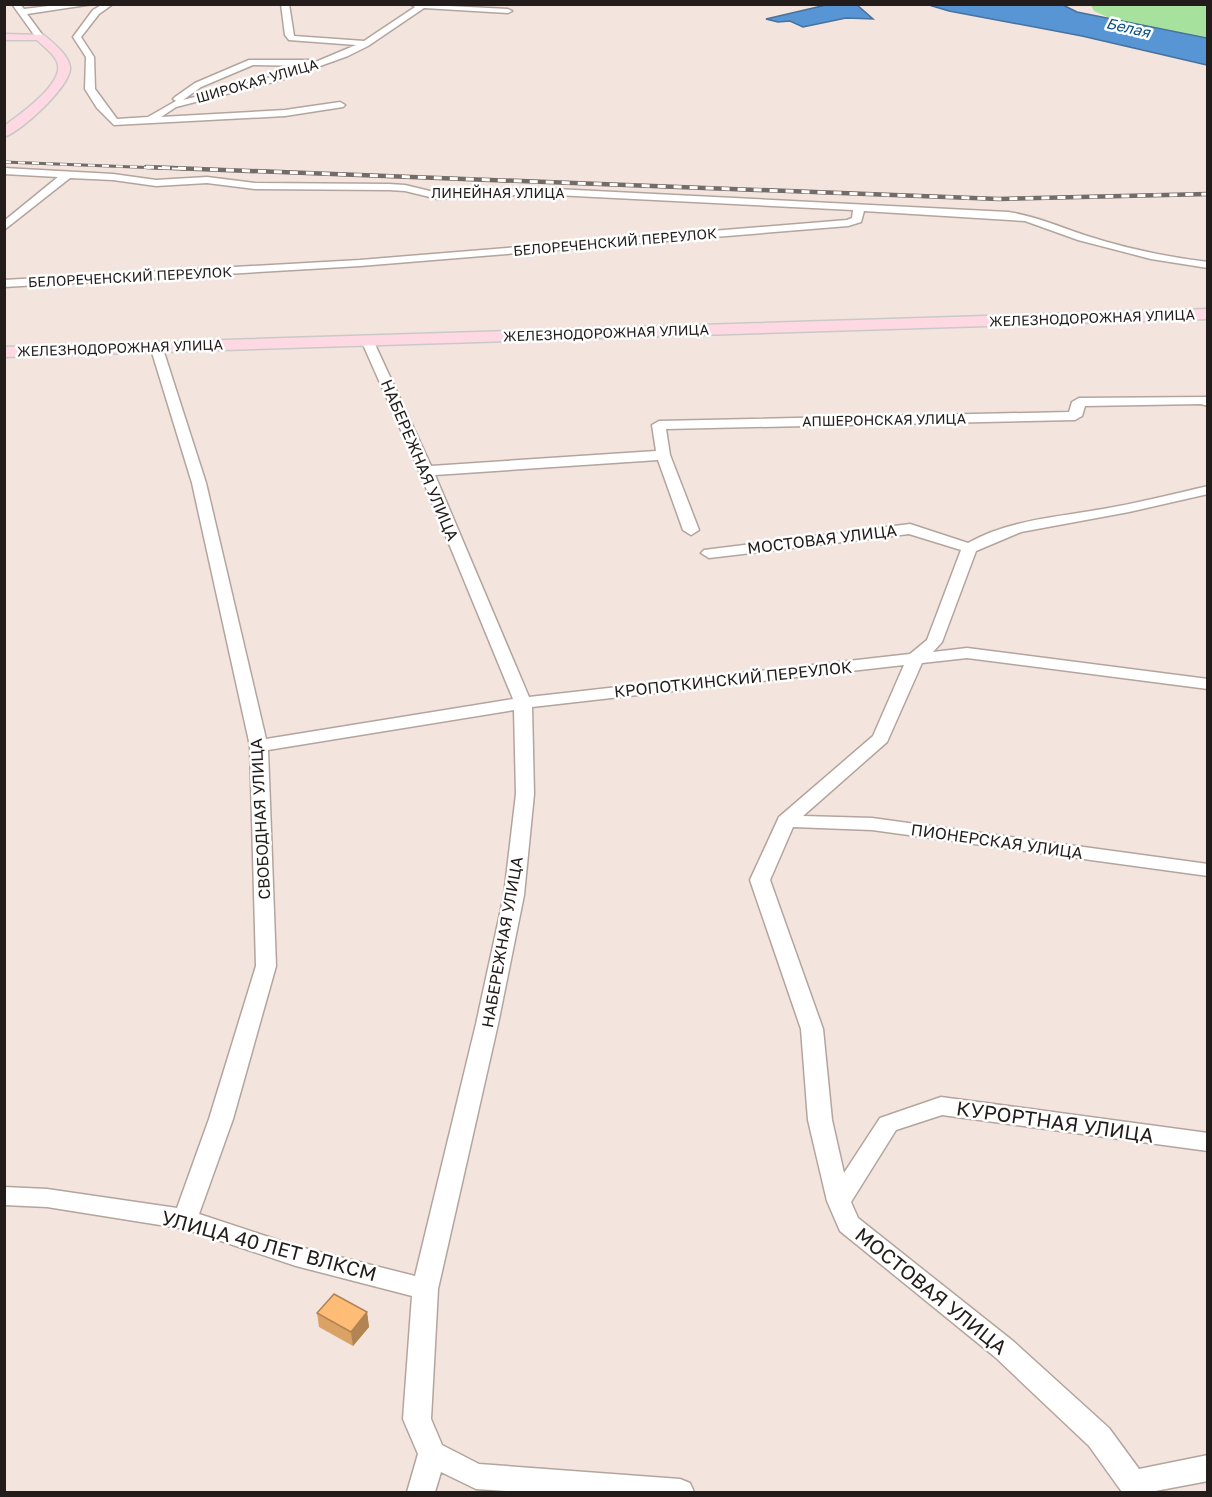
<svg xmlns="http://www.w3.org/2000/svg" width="1212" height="1497" viewBox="0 0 1212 1497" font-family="'Golos Text',sans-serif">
  <rect width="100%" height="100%" fill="#f3e4dd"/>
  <path fill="#a6e19d" d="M 1091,5 L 1207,5 L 1207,38 L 1114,20 L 1094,11 Z"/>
  <path fill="#5895d5" stroke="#48719d" stroke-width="1.5" d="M 856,4 L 873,19 L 846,18 L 803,27 L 790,21 L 778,22 L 766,19 L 826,5 Z
    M 929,5 L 1063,5 L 1077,12 L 1207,38 L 1207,65 L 1082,36 L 949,11 Z"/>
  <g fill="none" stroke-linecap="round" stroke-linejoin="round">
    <defs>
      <path id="minor" d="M 12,4 L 20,4 L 24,9 L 65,4 L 93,4 L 27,14 L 44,37 L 40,39 L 37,39 Z
        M 103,4 L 113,4 L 99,14 L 81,37 L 94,57 L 95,89 L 117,119 L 148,117 L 176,101 L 173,99 L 175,97 L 195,83 L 249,60 L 309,60 L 313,63 L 356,45 L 289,40 L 285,35 L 281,4 L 289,4 L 294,36 L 364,41 L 415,7 L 410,4 L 508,9 L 512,11 L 508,13 L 424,8 L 368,46 L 348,56 L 281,80 L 176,107 L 161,117 L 285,110 L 340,102 L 345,105 L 343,107 L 285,116 L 114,125 L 97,108 L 85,89 L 86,57 L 73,37 L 93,10 ZM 253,65 L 305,66 L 275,76 L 183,100 L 201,87 Z
        M 4,168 L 113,174 L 156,180 L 207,177 L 255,183 L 389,184 L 405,185 L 438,193 L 535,188 L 1008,212 C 1035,216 1058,226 1084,235 C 1124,248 1166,257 1208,262 L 1208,268 L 1151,259 L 1078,240 L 1025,221 L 864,211 L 861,222 L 848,226 L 360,266 L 4,287 L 4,280 L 360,260 L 847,220 L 852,218 L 853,210 L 535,194 L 438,199 L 405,191 L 389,190 L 255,189 L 207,183 L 156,186 L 113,180 L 70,178 L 4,230 L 4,221 L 58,177 L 4,174 Z
        M 367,336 L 373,340 L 431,466 L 656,451 L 652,425 L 659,421 L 1069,412 L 1072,402 L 1079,398 L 1208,397 L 1208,406 L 1201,404 L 1085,406 L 1082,416 L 1075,420 L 666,429 L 670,455 L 699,530 L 691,535 L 683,530 L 658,460 L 435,475 L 529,697 L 910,654 L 927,640 L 961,550 L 909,534 L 709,558 L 701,553 L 704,550 L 910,524 L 968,543 C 1009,520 1057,517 1103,509 C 1138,503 1173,494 1208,486 L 1208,494 L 1129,512 L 1021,532 L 976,551 L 942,642 L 933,652 L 967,648 L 1208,679 L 1208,689 L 967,658 L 922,663 L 887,742 L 803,816 L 872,818 L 1208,864 L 1208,876 L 872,830 L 793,827 L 770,880 L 823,1029 L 832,1120 L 844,1173 L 880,1118 L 941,1097 L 1208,1133 L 1208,1151 L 942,1115 L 896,1130 L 851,1202 L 858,1218 L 1013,1341 L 1109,1428 L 1139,1469 L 1208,1455 L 1208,1481 L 1150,1492 L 1122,1492 L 1089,1446 L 995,1357 L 840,1231 L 827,1201 L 808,1120 L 801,1029 L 750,880 L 779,817 L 873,736 L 904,665 L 532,707 L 534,794 L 524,895 L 498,1024 L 438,1289 L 431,1419 L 442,1445 L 479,1464 L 680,1479 L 690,1483 L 694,1492 L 524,1492 L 476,1489 L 441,1472 L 435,1492 L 407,1492 L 418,1454 L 403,1419 L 412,1296 L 296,1266 L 185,1229 L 47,1207 L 4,1205 L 4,1187 L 47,1189 L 177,1208 L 209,1119 L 256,966 L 250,746 L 192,483 L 150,346 L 152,343 L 156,342 L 162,346 L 206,483 L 266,739 L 513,699 L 419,471 L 361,340 ZM 514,710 L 516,794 L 504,895 L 476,1024 L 415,1276 L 296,1246 L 199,1214 L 233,1119 L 276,966 L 268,750 Z"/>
      <path id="major" d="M 4,34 L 44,35 C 53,43 68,54 70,67 C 72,85 21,132 4,137 L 4,126 C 19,115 62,85 58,65 C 56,55 44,47 37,40 L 4,40 Z
        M 1208,309 L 1208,319 L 4,357 L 4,347 Z"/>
    </defs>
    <use href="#minor" stroke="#b3a59d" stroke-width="3"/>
    <use href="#major" stroke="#cac9c8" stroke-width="3"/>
    <use href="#minor" fill="#fff" fill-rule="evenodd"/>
    <use href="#major" fill="#fed9e3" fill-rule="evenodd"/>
    <defs>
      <path id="rail-far1" d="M 4,162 L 186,169"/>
      <path id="rail" d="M 146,167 L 999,199 L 1208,194"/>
    </defs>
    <use href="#rail-far1" stroke="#746b67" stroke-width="3"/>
    <use href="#rail" stroke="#746b67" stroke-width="4.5"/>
    <use href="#rail-far1" stroke="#fff" stroke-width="2" stroke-dasharray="7" stroke-linecap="butt"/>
    <use href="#rail" stroke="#fff" stroke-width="3" stroke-dasharray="8" stroke-linecap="butt"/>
  </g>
  <path fill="#daa265" d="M 367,1312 L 369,1327 L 353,1346 L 319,1327 L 317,1313 Z"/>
  <path fill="#b28453" d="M 367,1312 L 369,1327 L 353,1346 L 351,1332 Z"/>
  <path fill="#febc76" stroke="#b28453" stroke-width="1.5" d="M 334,1294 L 367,1312 L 351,1332 L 317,1313 Z"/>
  <g text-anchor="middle" stroke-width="5" stroke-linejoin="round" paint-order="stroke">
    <g font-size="14" fill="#221c1a" stroke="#fff">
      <text transform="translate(257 81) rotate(-16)" y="5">ШИРОКАЯ УЛИЦА</text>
      <text x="498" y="198">ЛИНЕЙНАЯ УЛИЦА</text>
      <text transform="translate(615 242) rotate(-5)" y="5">БЕЛОРЕЧЕНСКИЙ ПЕРЕУЛОК</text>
      <text transform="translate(130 277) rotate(-3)" y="5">БЕЛОРЕЧЕНСКИЙ ПЕРЕУЛОК</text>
      <text transform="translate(1092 318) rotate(-2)" y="5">ЖЕЛЕЗНОДОРОЖНАЯ УЛИЦА</text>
      <text transform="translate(606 333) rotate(-2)" y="5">ЖЕЛЕЗНОДОРОЖНАЯ УЛИЦА</text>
      <text transform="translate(120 348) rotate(-2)" y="5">ЖЕЛЕЗНОДОРОЖНАЯ УЛИЦА</text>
      <text transform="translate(884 420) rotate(-1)" y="5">АПШЕРОНСКАЯ УЛИЦА</text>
    </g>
    <g font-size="15" font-style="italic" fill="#0a4e89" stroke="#fff">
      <text transform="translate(1128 28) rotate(13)" y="5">Белая</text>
    </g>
    <g font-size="16" fill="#221c1a" stroke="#fff">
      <text transform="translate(420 460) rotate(67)" y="6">НАБЕРЕЖНАЯ УЛИЦА</text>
      <text transform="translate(822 539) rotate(-7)" y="6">МОСТОВАЯ УЛИЦА</text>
      <text transform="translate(733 679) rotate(-6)" y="6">КРОПОТКИНСКИЙ ПЕРЕУЛОК</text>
      <text transform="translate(260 819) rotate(-93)" y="6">СВОБОДНАЯ УЛИЦА</text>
      <text transform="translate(997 841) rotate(8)" y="6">ПИОНЕРСКАЯ УЛИЦА</text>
      <text transform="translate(502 942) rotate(-80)" y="6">НАБЕРЕЖНАЯ УЛИЦА</text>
    </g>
    <g font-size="20" fill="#221c1a" stroke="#fff">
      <text transform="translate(1055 1122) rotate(8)" y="7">КУРОРТНАЯ УЛИЦА</text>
      <text transform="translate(269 1246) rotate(15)" y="7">УЛИЦА 40 ЛЕТ ВЛКСМ</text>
      <text transform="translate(931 1291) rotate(39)" y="7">МОСТОВАЯ УЛИЦА</text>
    </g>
  </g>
  <rect width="1212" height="1497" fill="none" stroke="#221c1a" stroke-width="12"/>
</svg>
